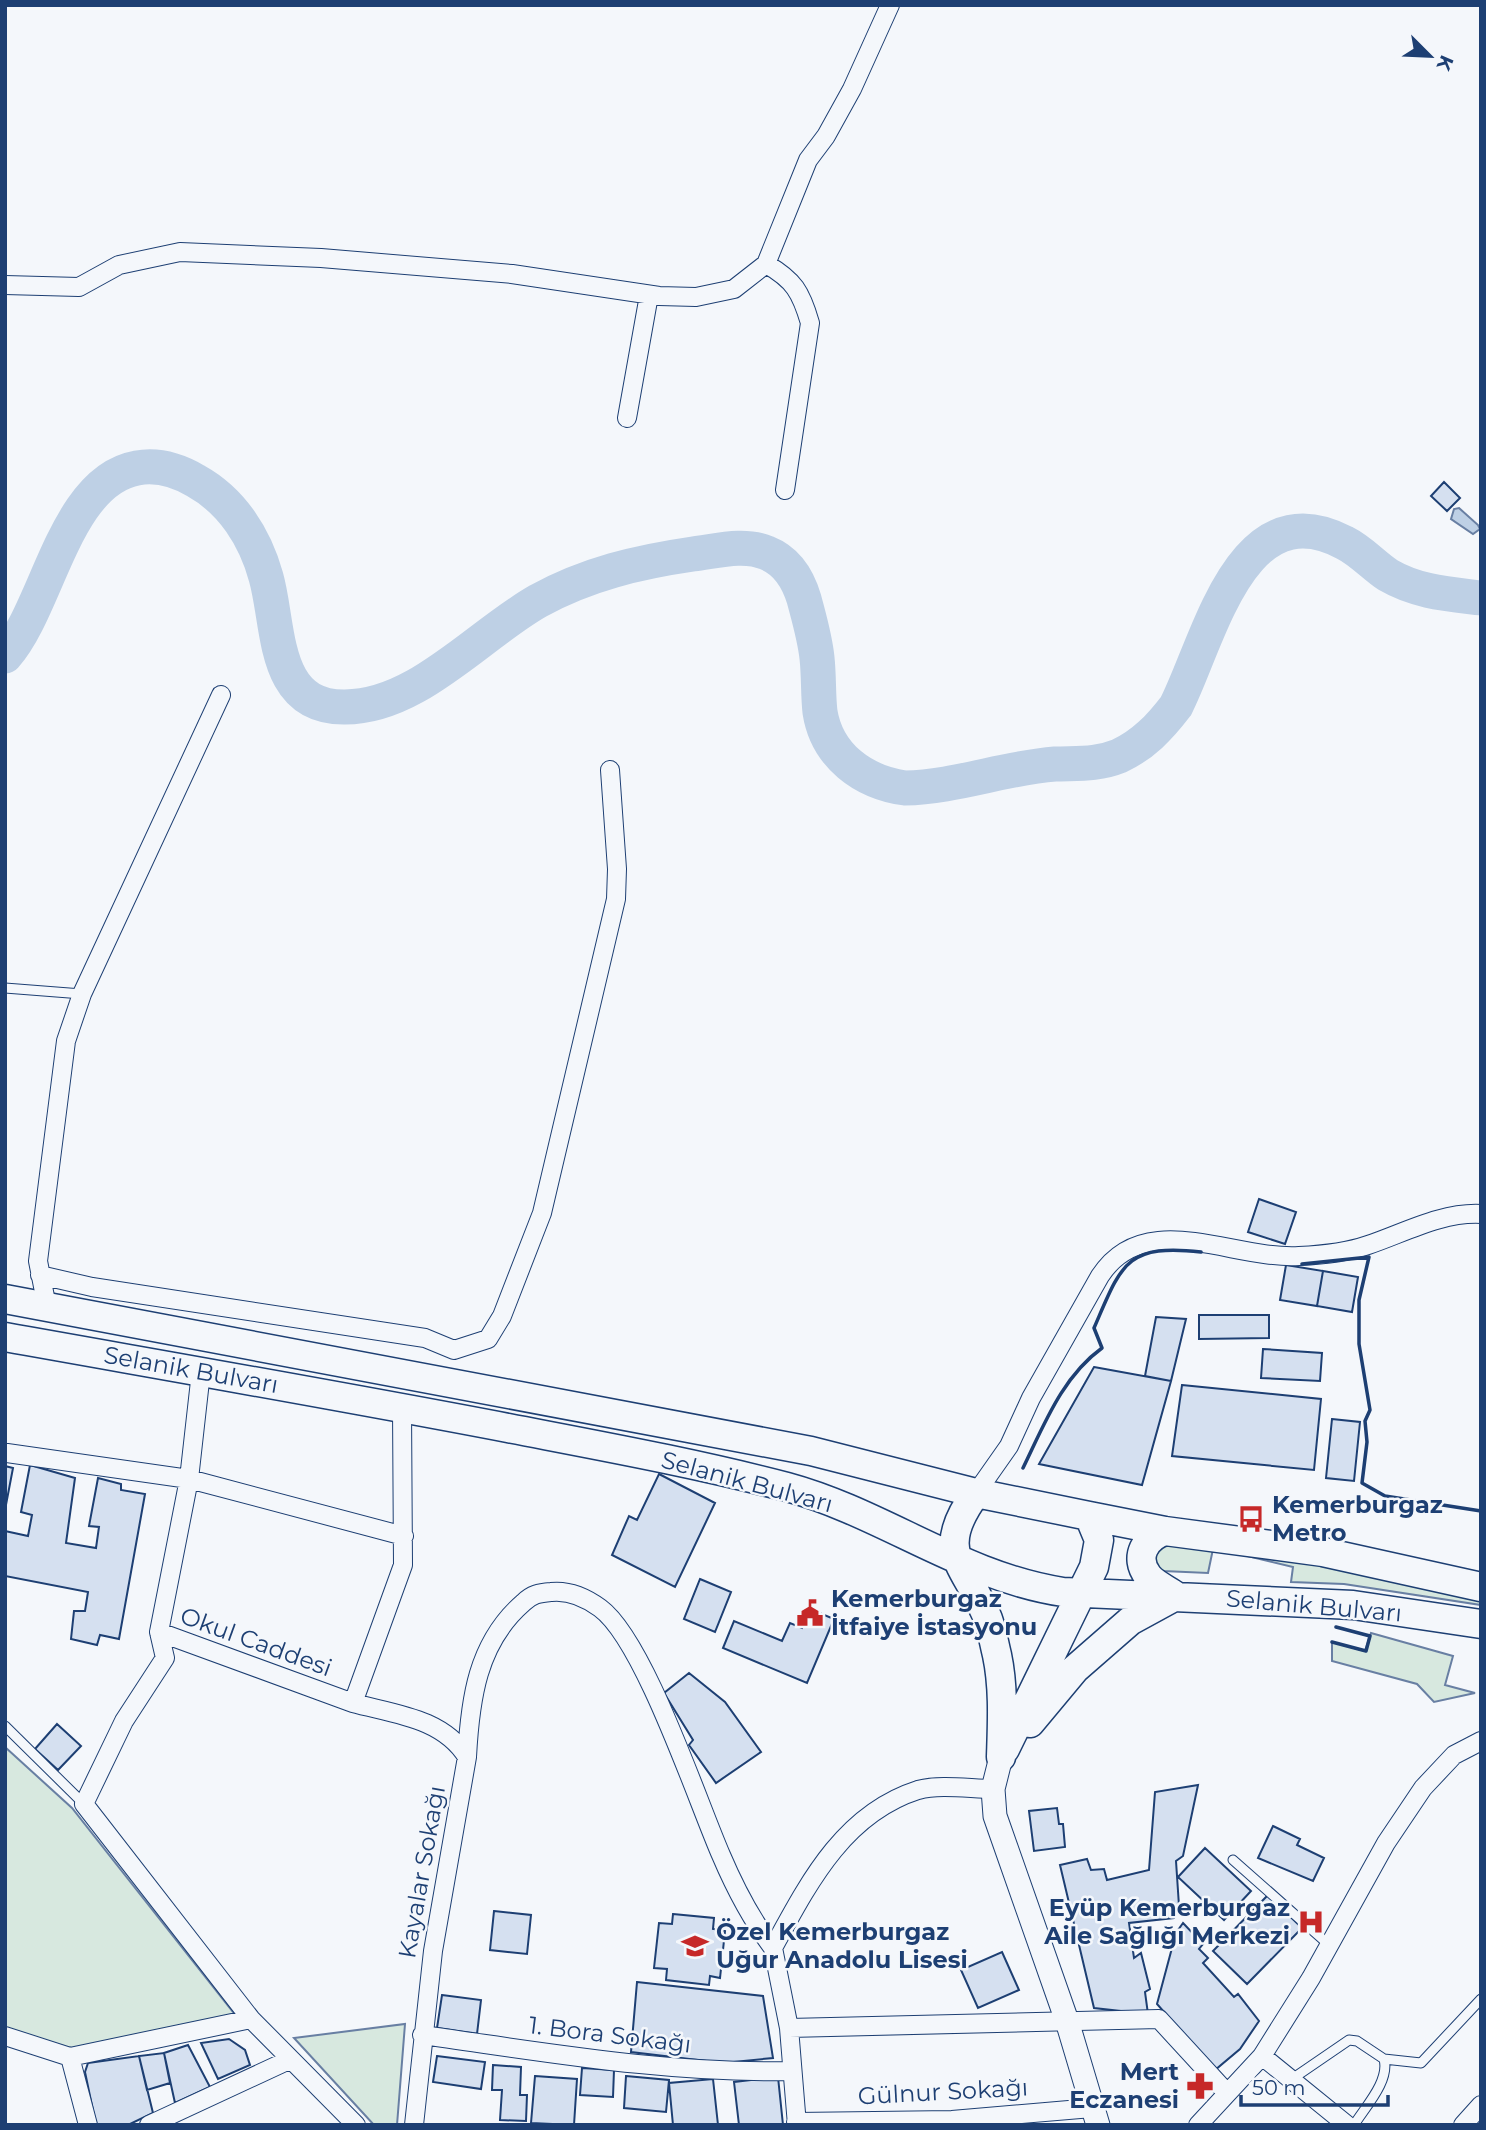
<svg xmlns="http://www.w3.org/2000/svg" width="1486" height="2130" viewBox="0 0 1486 2130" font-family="Montserrat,sans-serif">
  <rect width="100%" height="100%" fill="#f4f7fb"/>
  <path fill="#d7e8df" stroke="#687fa3" stroke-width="2" d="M 1163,1541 L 1213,1549 L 1208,1573 L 1163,1571 L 1152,1566 L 1155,1546 Z
    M 1235,1553 L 1347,1568 L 1481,1595 L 1481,1605 L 1344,1584 L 1291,1582 L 1293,1567 Z
    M 1371,1633 L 1453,1656 L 1445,1685 L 1475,1693 L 1434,1702 L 1417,1684 L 1332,1661 L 1332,1642 L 1365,1651 Z
    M 5,1747 L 72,1808 L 240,2021 L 70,2057 L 5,2036 Z
    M 405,2024 L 397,2125 L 374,2125 L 294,2038 Z"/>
  <path fill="#bed0e5" stroke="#687fa3" stroke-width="2" d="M 1459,508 L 1478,525 L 1480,529 L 1473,534 L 1451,519 L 1454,509 Z"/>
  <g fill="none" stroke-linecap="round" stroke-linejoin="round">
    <path stroke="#bed0e5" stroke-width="35" d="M 5,656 C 48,608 64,481 137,468 C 158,464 179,471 196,481 C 232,501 255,537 266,577 C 280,626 271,708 345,707 C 417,707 478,635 538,601 C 587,574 638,562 693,554 C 717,551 744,543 767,553 C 787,561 798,579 804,599 C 809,618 815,638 817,658 C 819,676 818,695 820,712 C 827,756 863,782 905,788 C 955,787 1004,768 1055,764 C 1077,763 1097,765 1119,756 C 1143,745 1160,727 1176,706 C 1209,641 1241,487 1345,543 C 1361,551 1373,565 1388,575 C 1417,592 1448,594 1481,598"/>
  </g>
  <path fill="#d5e0f0" stroke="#1d3f73" stroke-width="2" d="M 1444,482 L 1460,498 L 1447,511 L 1431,496 Z
    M 1259,1199 L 1296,1212 L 1285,1244 L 1248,1232 Z
    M 1286,1265 L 1323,1271 L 1317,1306 L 1280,1300 Z
    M 1323,1271 L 1358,1277 L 1352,1312 L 1317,1306 Z
    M 1199,1315 L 1269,1315 L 1269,1338 L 1199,1339 Z
    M 1156,1317 L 1186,1319 L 1171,1381 L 1145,1376 Z
    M 1263,1349 L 1322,1353 L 1320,1381 L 1261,1378 Z
    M 1094,1367 L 1171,1381 L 1142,1485 L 1039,1464 Z
    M 1182,1385 L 1321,1399 L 1314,1470 L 1172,1456 Z
    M 1332,1419 L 1360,1422 L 1354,1481 L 1326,1478 Z
    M 30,1465 L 75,1478 L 66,1543 L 96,1548 L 99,1527 L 89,1526 L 98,1478 L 121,1484 L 121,1490 L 145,1494 L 119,1639 L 100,1635 L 97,1645 L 71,1639 L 74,1611 L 85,1611 L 88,1592 L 5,1576 L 5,1531 L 28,1536 L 32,1515 L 21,1512 Z
    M 5,1466 L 13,1468 L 5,1510 Z
    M 659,1474 L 715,1503 L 675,1587 L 612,1555 L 629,1516 L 637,1520 Z
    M 700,1579 L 731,1592 L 715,1632 L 684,1619 Z
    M 810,1609 L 834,1619 L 807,1683 L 723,1648 L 734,1621 L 782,1641 L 790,1623 L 802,1628 Z
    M 689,1673 L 725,1702 L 761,1752 L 716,1783 L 689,1745 L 693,1740 L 664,1693 Z
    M 57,1724 L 81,1746 L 58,1770 L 35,1749 Z
    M 1198,1785 L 1183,1856 L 1176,1861 L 1179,1906 L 1174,1918 L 1129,1923 L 1134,1958 L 1141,1953 L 1150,1989 L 1145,1992 L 1148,2014 L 1094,2008 L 1060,1865 L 1087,1859 L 1091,1870 L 1104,1869 L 1107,1880 L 1149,1870 L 1155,1792 Z
    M 1057,1808 L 1059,1824 L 1063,1824 L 1065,1847 L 1034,1851 L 1029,1811 Z
    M 1273,1826 L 1300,1839 L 1297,1845 L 1324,1858 L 1313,1881 L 1258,1858 Z
    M 1205,1848 L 1251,1891 L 1224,1920 L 1178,1877 Z
    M 1268,1895 L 1302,1928 L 1247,1984 L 1213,1951 Z
    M 494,1911 L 531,1915 L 527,1954 L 490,1950 Z
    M 673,1914 L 714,1918 L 713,1929 L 725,1931 L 720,1978 L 710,1976 L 709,1985 L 666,1980 L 667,1969 L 654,1968 L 659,1923 L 672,1924 Z
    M 1183,1923 L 1203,1944 L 1199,1949 L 1208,1958 L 1203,1963 L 1234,1997 L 1238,1994 L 1259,2021 L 1240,2049 L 1215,2070 L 1157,2004 L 1176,1933 Z
    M 1002,1952 L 1019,1990 L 978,2008 L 961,1970 Z
    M 637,1982 L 763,1996 L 773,2058 L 723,2063 L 631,2052 Z
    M 442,1995 L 481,2000 L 477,2034 L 437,2028 Z
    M 229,2039 L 245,2050 L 250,2065 L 218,2079 L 201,2043 Z
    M 188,2045 L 210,2087 L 175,2103 L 164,2053 Z
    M 164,2053 L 170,2083 L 147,2090 L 139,2056 Z
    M 139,2056 L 153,2113 L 128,2125 L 96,2125 L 85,2072 L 88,2063 Z
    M 437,2056 L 485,2062 L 481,2089 L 433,2082 Z
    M 493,2065 L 521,2067 L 520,2095 L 527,2095 L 526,2121 L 500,2120 L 502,2090 L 492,2090 Z
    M 582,2068 L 614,2070 L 613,2097 L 580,2095 Z
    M 535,2076 L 577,2079 L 574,2125 L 531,2123 Z
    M 626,2076 L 669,2080 L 666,2112 L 624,2108 Z
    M 778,2077 L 783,2125 L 739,2125 L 734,2082 Z
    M 713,2079 L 718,2125 L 673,2125 L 669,2083 Z"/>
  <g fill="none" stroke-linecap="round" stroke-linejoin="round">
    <defs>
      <path id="service" d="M 5,988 L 82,994
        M 5,1726 L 84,1804
        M 1233,1860 L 1328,1944
        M 1384,2059 L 1421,2063 L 1481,1999
        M 1292,2079 L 1349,2040 L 1357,2041 L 1384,2059 C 1390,2081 1365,2107 1354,2125"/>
      <path id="minor" d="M 766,264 C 794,280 801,292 810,323 L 785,490
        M 5,285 L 79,287 L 119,265 L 180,252 L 321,258 L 512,274 L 659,296 L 696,297 L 734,289 L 766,264 L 808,160 L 826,136 L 852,89 L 890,5
        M 627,418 L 649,295
        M 40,1275 L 92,1287 L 425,1338 L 454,1350 L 488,1339 L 502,1316 L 542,1213 L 616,899 L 617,869 L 610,770
        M 47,1307 L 38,1261 L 66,1041 L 82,994 L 221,695
        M 7,1453 L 189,1479 L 404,1536
        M 976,1493 L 1009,1446 L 1031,1398 L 1100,1276 C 1145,1207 1233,1260 1299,1256 C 1321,1255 1348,1252 1368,1245 C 1404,1233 1441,1212 1481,1214
        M 159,1632 L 189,1479 L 201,1372
        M 353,1703 C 394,1714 443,1718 467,1757 L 433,1951 L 414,2125
        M 467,1757 C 470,1700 477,1643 523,1603 C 532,1594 539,1593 551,1592 C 569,1590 585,1597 600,1608 C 644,1640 697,1800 721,1855 C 735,1888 751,1919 773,1948
        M 789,2028 L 1159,2019 L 1227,2093
        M 422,2035 C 545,2052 668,2074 792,2071
        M 5,2036 L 70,2057 L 251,2019
        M 1262,2056 L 1347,2125
        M 70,2057 L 88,2125
        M 796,2122 L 952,2120 L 1092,2108
        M 149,2125 L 289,2060
        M 356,2125 L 251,2019 L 84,1804 L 124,1721 L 165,1658 L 159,1632 L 353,1703 L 403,1565 L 402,1408
        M 797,2125 L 789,2028 L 773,1948 C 808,1884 843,1814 918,1790 C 940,1784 971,1789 993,1789
        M 1198,2125 L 1262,2056 L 1311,1978 L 1386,1843 L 1423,1788 L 1454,1755 L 1481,1741
        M 1463,2125 L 1481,2105"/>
      <path id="tertiary" d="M 1001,1757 L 993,1789 L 995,1816 L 1067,2021 L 1098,2125"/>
      <path id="primary" d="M 5,1299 L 811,1451 L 976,1493 L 1089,1516 L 1165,1531 L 1323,1552 L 1481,1587
        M 5,1337 C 173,1367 341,1396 508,1428 C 601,1446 695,1463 787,1487 C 883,1513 963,1577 1063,1592 L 1353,1605 L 1481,1624
        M 976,1493 C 932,1553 966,1564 988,1619 C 992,1630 994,1643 997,1655 C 1004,1688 1002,1724 1001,1757
        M 1165,1531 C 1146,1537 1133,1557 1148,1576 C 1154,1584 1168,1590 1176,1596
        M 1030,1723 L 1075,1669 L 1130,1621 L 1174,1597
        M 1005,1749 L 1094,1567 L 1099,1540 L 1089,1516"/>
    </defs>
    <use href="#service" stroke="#1d3f73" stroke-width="11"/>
    <use href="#minor" stroke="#1d3f73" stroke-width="20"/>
    <use href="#tertiary" stroke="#1d3f73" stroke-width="25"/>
    <use href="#primary" stroke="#1d3f73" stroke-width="31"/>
    <use href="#service" stroke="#f4f7fb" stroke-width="9"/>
    <use href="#minor" stroke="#f4f7fb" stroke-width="18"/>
    <use href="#tertiary" stroke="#f4f7fb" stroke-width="23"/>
    <use href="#primary" stroke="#f4f7fb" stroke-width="28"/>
    <path stroke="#1d3f73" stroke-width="3.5" d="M 1302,1264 L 1369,1257 L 1359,1300 L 1359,1344 L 1370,1410 L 1365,1421 L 1367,1442 L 1362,1483 L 1385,1496 L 1481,1511
      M 1023,1468 C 1044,1425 1062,1377 1102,1348 L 1094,1328 C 1121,1266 1125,1243 1201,1252
      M 1332,1642 L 1366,1651 L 1370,1636 L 1336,1627"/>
  </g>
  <defs>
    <symbol id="bus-bare" viewBox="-9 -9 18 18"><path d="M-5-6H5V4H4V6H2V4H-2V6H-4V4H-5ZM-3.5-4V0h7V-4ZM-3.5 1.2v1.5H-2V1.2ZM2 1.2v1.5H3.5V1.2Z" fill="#c62828" stroke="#f4f7fb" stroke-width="2.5" paint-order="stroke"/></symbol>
    <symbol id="civic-bare" viewBox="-9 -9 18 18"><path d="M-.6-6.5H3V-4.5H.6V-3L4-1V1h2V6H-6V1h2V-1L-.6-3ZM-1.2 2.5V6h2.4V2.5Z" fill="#c62828" stroke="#f4f7fb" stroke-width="2.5" paint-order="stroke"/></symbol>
    <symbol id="hospital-bare" viewBox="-9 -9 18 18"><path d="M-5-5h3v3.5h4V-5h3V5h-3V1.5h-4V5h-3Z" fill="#c62828" stroke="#f4f7fb" stroke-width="2.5" paint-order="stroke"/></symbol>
    <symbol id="school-bare" viewBox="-9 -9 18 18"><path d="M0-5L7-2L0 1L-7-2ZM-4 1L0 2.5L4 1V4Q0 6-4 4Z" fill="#c62828" stroke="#f4f7fb" stroke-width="2.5" paint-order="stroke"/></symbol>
    <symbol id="pharmacy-bare" viewBox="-9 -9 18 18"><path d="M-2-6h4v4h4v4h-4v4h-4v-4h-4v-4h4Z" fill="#c62828" stroke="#f4f7fb" stroke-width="2.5" paint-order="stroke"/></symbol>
  </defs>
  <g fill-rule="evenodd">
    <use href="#bus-bare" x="1232" y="1500" width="38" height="38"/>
    <use href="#civic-bare" x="791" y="1594" width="38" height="38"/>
    <use href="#hospital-bare" x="1292" y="1903" width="38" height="38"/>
    <use href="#school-bare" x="676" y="1927" width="38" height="38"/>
    <use href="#pharmacy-bare" x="1181" y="2067" width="38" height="38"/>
  </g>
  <g text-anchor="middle" stroke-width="5" stroke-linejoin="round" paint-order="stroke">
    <g font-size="24" fill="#1d3f73" stroke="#f4f7fb">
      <text transform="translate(191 1370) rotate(10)" y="8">Selanik Bulvarı</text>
      <text transform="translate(747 1482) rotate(15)" y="8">Selanik Bulvarı</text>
      <text transform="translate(1314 1606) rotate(5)" y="8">Selanik Bulvarı</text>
      <text transform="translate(256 1642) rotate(20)" y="8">Okul Caddesi</text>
      <text transform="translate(422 1872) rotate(-80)" y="8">Kayalar Sokağı</text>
      <text transform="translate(610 2035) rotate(7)" y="8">1. Bora Sokağı</text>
      <text transform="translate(943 2092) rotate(-3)" y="8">Gülnur Sokağı</text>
    </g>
    <g font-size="24" font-weight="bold" fill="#1d3f73" stroke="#f4f7fb" text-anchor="start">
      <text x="1272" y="1513">Kemerburgaz<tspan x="1272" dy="28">Metro</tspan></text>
      <text x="831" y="1607">Kemerburgaz<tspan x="831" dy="28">İtfaiye İstasyonu</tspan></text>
      <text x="1290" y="1916" text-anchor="end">Eyüp Kemerburgaz<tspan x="1290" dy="28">Aile Sağlığı Merkezi</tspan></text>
      <text x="716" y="1940">Özel Kemerburgaz<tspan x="716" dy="28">Uğur Anadolu Lisesi</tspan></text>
      <text x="1179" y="2080" text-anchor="end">Mert<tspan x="1179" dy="28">Eczanesi</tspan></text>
    </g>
  </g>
  <rect width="1486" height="2130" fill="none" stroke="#1d3f73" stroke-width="14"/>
  <g transform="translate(1430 56) rotate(114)" stroke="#f4f7fb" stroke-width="5" paint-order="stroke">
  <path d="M0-5L12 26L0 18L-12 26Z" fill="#1d3f73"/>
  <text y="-10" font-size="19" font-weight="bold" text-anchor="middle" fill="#1d3f73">K</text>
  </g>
  <path d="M1241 2095v10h147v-10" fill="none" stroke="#1d3f73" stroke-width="3.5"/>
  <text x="1252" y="2095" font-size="21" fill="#1d3f73" stroke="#f4f7fb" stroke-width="5" paint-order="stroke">50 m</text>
</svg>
